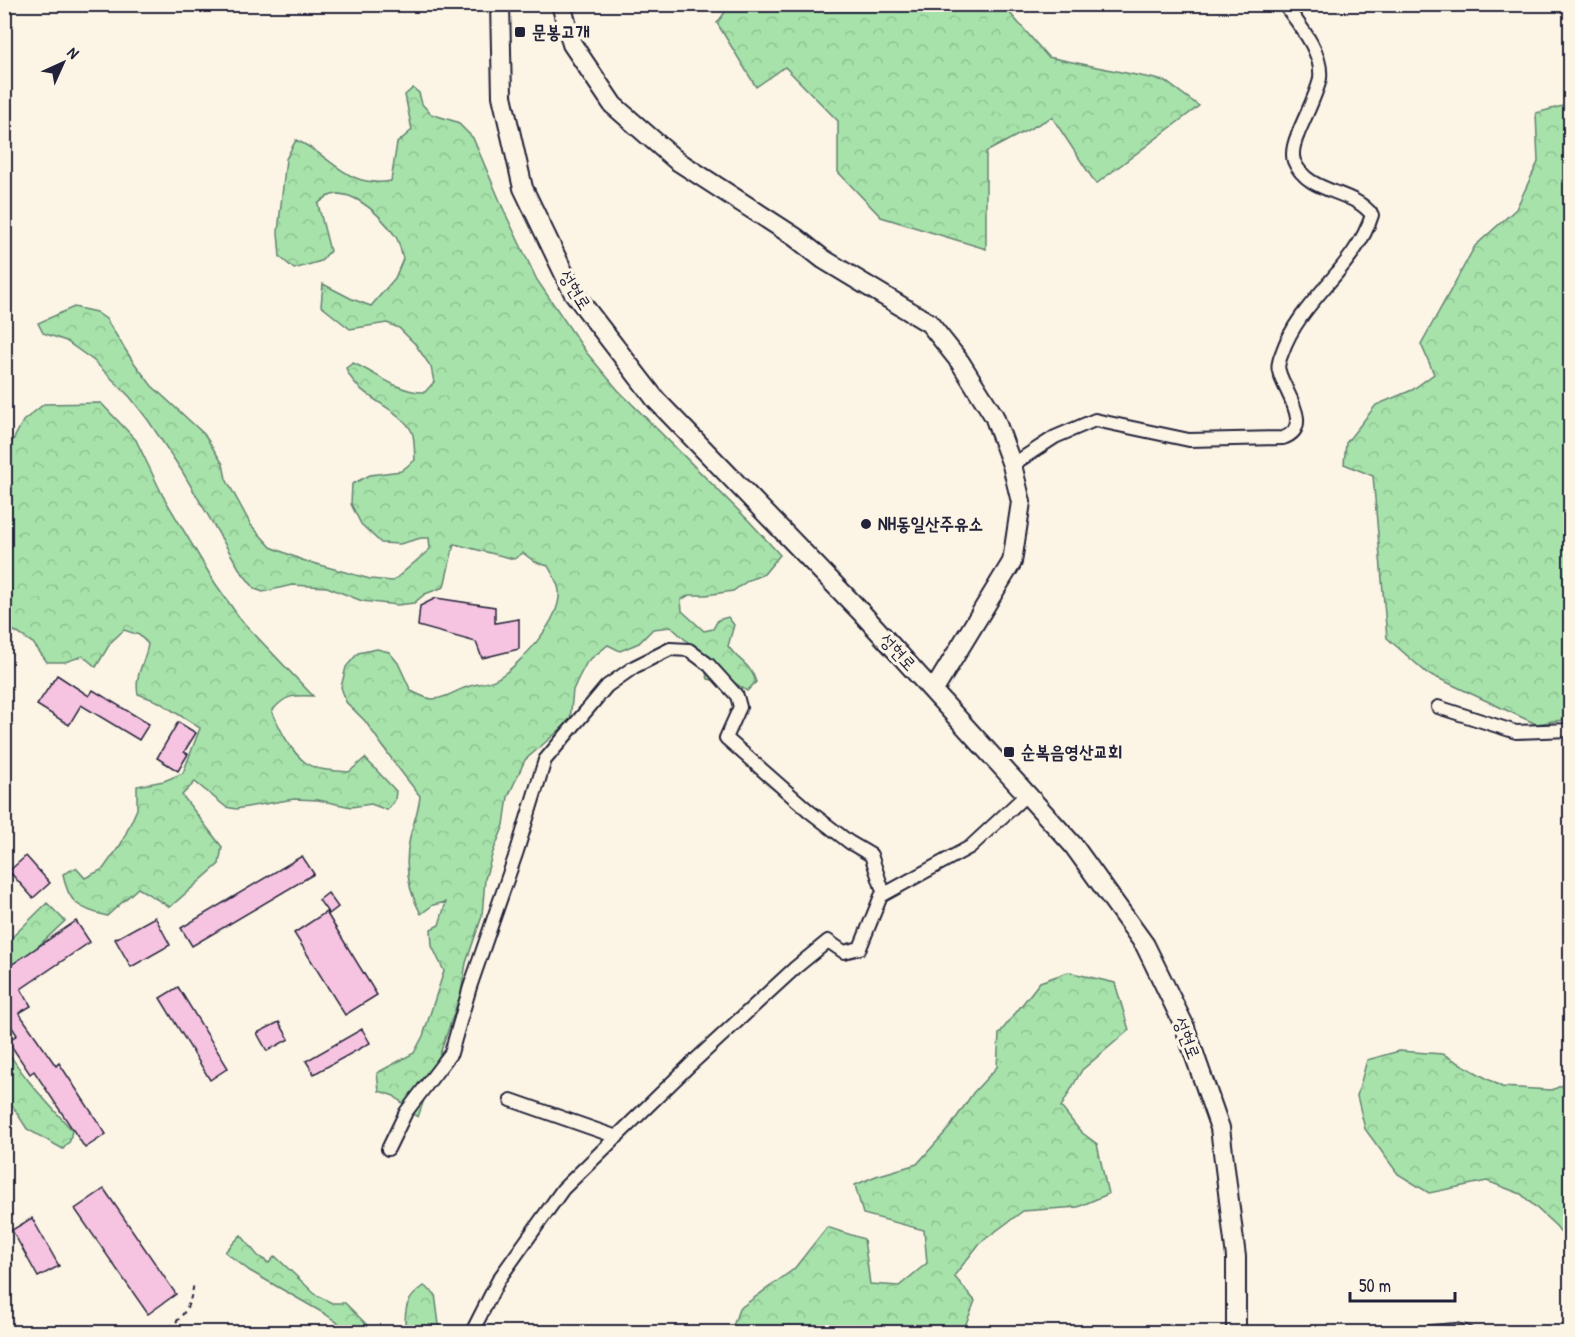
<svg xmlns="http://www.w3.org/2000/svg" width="1575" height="1337" viewBox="0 0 1575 1337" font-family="'Patrick Hand','Poor Story',sans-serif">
  <defs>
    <pattern id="forest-crowns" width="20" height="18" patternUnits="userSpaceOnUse" patternTransform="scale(1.5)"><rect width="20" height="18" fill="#a6e2a9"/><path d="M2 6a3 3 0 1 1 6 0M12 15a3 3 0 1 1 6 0" fill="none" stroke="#8fc292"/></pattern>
  </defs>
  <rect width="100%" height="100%" fill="#fcf5e5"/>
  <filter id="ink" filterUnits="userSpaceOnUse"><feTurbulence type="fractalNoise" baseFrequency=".0167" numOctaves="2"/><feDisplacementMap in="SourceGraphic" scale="12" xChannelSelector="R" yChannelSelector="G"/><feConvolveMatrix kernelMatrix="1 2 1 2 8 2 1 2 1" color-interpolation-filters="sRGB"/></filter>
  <g filter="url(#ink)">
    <path fill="url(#forest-crowns)" stroke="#648272" stroke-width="1.5" d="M 731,4 L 1003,5 L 1048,57 L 1165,81 L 1199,106 L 1096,184 L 1052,117 L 986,152 L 986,249 L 881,217 L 838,172 L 838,121 L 785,67 L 756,87 L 717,23 Z
      M 413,88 L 419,93 L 422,104 L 431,114 L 457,122 L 473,138 L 506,215 L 537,280 L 586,352 L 618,390 L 750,522 L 780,555 L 764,574 L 749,580 L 733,591 L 706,595 L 689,595 L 681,600 L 682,611 L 704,631 L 713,629 L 718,620 L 728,617 L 734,625 L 728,646 C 738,661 751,664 756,682 L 747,691 L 727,678 L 718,681 L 708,679 L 702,661 L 690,644 L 671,627 L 653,629 L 639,643 L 620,651 L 608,645 L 587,662 L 579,677 L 573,690 L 570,721 L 525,760 L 508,797 L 504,825 L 493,852 L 485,879 L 482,916 L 466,963 L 461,993 L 418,1117 L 394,1096 L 379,1091 L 377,1073 L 414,1053 L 423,1036 L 444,971 L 432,946 L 431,929 L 439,925 L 446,902 L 433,905 L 421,914 C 407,889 404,864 410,837 C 413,823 419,810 420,796 L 396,765 L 365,721 L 346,702 L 341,687 L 346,667 L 358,653 L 377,649 L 389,652 L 398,663 L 411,691 C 418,694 426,699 433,699 C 448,698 454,691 467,687 C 476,683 489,684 498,678 C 520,665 562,619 559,591 C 558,582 552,573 548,566 L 535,562 L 523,553 L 514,559 L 454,544 L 444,587 L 425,594 L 414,603 L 397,605 L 362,601 L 327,587 L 292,585 L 263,592 L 255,589 L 240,570 L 182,471 L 148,420 L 130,397 L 94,361 L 66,341 L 43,333 L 38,323 L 74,307 L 96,312 L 106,319 L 132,360 L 152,386 L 204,434 L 223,464 L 226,479 L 251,525 L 271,547 L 302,560 L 370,579 L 393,581 L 430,549 L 429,538 L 421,538 L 400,544 L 381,543 L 361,524 L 351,504 L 352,484 L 370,475 L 401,471 L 415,460 C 414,451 415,439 412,432 C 400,407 357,399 346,368 L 353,363 C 376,373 399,393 425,392 L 434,382 L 431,367 L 415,344 L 399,328 L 387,323 L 350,329 L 321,306 L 323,284 L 352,299 L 371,306 L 395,278 L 403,259 C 401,252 400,244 396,237 C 381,215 343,176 318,204 L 330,251 L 321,261 L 294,269 L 280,257 L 278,232 L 286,159 L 296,140 C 333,156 346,189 391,181 L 397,143 L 412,130 L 405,95 Z
      M 1570,104 L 1570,719 L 1536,724 L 1427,673 L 1387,638 L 1373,476 L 1344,464 L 1346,443 L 1376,405 L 1412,390 L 1434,374 L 1421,344 L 1475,246 L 1516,209 L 1538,162 L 1536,113 Z
      M 101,403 L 136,440 L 163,496 L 215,583 L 241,620 L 313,696 C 293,695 285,695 272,711 C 280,729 290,751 306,763 C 317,771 336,771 349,772 L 365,758 L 396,791 L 395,800 L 387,810 L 371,804 L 351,807 L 318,800 L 294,799 L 236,809 L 226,807 L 195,782 L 182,795 L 222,847 L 219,864 L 170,907 L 138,888 L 107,916 C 79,909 68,903 63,874 L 76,868 L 85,878 L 103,869 L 121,844 L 137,809 L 137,786 L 164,781 L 183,773 L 200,728 L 159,702 L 138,694 C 134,675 145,663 148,644 L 139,635 L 124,630 L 111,642 L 96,667 L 83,656 L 65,662 L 47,662 L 33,643 L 13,630 L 4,644 L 5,456 L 23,421 L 44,404 Z
      M 47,903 L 65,921 L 14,969 L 5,973 L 5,944 Z
      M 1068,972 L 1115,983 L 1129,1030 L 1082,1070 L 1061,1107 L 1081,1132 L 1097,1144 L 1108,1194 L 1078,1207 L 1023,1211 L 980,1243 L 954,1276 L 975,1301 L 965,1326 L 960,1332 L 731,1332 L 739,1309 L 794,1269 L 827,1227 L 864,1239 L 870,1284 L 899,1286 L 927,1263 L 924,1230 L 863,1214 L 855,1185 L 876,1176 L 917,1164 L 950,1127 L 973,1093 L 997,1067 L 999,1034 L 1040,982 Z
      M 4,1045 C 22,1077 48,1103 72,1130 L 70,1141 L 63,1149 L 27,1129 L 5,1094 Z
      M 1399,1051 L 1443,1054 L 1502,1087 L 1552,1090 L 1570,1082 L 1570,1244 L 1556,1226 L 1521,1194 L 1487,1181 L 1429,1193 L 1398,1174 L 1365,1129 L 1357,1096 L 1367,1060 Z
      M 241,1235 L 258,1256 L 269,1263 L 275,1256 L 316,1295 L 332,1303 L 345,1303 L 367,1325 L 366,1332 L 351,1332 L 325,1314 L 250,1271 L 225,1252 Z
      M 424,1286 L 435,1294 L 440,1332 L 405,1332 C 405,1309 404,1300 424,1286 Z"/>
    <path fill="#f6c3e0" stroke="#22223b" stroke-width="1.5" d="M 436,598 L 495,607 L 495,623 L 519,619 L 519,649 L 482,658 L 476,642 L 418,626 L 420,606 Z
      M 57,675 L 89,696 L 93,690 L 149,724 L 139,740 L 81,705 L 69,725 L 37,705 Z
      M 178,722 L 196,733 L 184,752 L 188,754 L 178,771 L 157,758 Z
      M 26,856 L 50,883 L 33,898 L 9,871 Z
      M 302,856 L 314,874 L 192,946 L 181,928 Z
      M 328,893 L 338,907 L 329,914 L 319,900 Z
      M 326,912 L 377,995 L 345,1015 L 294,933 Z
      M 155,917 L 170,945 L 131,967 L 115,939 Z
      M 76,921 L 90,942 L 21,989 L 31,1006 L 19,1013 L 56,1066 L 59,1063 L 106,1134 L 85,1148 L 34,1071 L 30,1074 L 8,1041 L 17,1035 L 4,1015 L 4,970 Z
      M 178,987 L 228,1068 L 210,1080 L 160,998 Z
      M 279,1022 L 289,1039 L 267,1051 L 257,1033 Z
      M 362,1029 L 370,1043 L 314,1074 L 306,1061 Z
      M 104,1189 L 176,1294 L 148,1314 L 75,1209 Z
      M 32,1218 L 59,1266 L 38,1277 L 12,1230 Z"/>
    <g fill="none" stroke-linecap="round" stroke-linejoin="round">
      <defs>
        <path id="street" d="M 1012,465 L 1055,437 L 1095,420 L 1189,440 L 1283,438 C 1315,427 1283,390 1279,371 C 1277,366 1280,358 1282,353 C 1300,300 1355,269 1372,215 C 1352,188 1308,195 1294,161 C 1291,152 1295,141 1298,134 C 1303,121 1319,89 1320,78 C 1323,52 1298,23 1284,4
          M 1438,707 L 1516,732 L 1570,730
          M 511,1100 L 617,1137
          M 388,1149 L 406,1112 L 451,1053 L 470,987 L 517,851 L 545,760 L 607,686 L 634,667 L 670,649 L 689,650 L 709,665 L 737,696 L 740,707 L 726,738 L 809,811 L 849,842 L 871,855 L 884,894
          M 472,1332 L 499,1279 L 563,1189 L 690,1065 L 795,968 L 828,941 L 844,952 L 860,948 L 881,896 L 970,847 L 1027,794
          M 1430,1332 L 1456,1330 L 1466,1332"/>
        <path id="secondary" d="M 500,4 L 502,96 L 523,188 L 573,292 L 656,400 L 860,611 L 1073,845 L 1145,945 L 1184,1025 L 1220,1128 L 1236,1257 L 1236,1332
          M 561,4 L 572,44 L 613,105 L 676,160 L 795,237 L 823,259 L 929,323 L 960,362 L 994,416 L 1012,465 L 1021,502 L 1012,562 L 934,690"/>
      </defs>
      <use href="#street" stroke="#22223b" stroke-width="16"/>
      <use href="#secondary" stroke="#22223b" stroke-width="22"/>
      <path stroke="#22223b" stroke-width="2" stroke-dasharray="4.5 4.5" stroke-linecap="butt" d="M 161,1332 C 183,1321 191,1305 194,1282"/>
      <use href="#street" stroke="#fcf5e5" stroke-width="12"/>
      <use href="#secondary" stroke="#fcf5e5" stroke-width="18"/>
    </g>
  </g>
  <g fill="#22223b" stroke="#fcf5e5" stroke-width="2">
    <rect x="514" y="26" width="12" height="12" rx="3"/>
    <circle cx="866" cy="524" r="6"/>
    <rect x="1003" y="746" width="12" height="12" rx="3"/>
  </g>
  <g text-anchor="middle" stroke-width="6" stroke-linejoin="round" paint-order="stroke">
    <g font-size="18" font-weight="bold" fill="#22223b" stroke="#fcf5e5" text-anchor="start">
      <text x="532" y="38">문봉고개</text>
      <text x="878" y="530">NH동일산주유소</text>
      <text x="1021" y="758">순복음영산교회</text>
    </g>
    <g font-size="18" fill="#22223b" stroke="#fcf5e5">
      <text transform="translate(575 290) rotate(58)" y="6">성현로</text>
      <text transform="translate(898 652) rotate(47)" y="6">성현로</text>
      <text transform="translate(1187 1038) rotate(69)" y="6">성현로</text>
    </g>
  </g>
  <rect width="1575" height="1337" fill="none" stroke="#fcf5e5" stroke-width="24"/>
  <rect x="12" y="12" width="1551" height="1313" fill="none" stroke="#22223b" stroke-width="2" filter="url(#ink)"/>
  <g transform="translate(63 63) rotate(45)" stroke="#fcf5e5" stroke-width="4.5" paint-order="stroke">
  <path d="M0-4.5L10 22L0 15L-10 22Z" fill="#22223b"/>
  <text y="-9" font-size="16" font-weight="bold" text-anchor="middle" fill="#22223b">N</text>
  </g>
  <path d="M1350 1292v9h105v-9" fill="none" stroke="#22223b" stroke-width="3"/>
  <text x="1359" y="1292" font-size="18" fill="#22223b" stroke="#fcf5e5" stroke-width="4.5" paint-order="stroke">50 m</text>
</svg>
